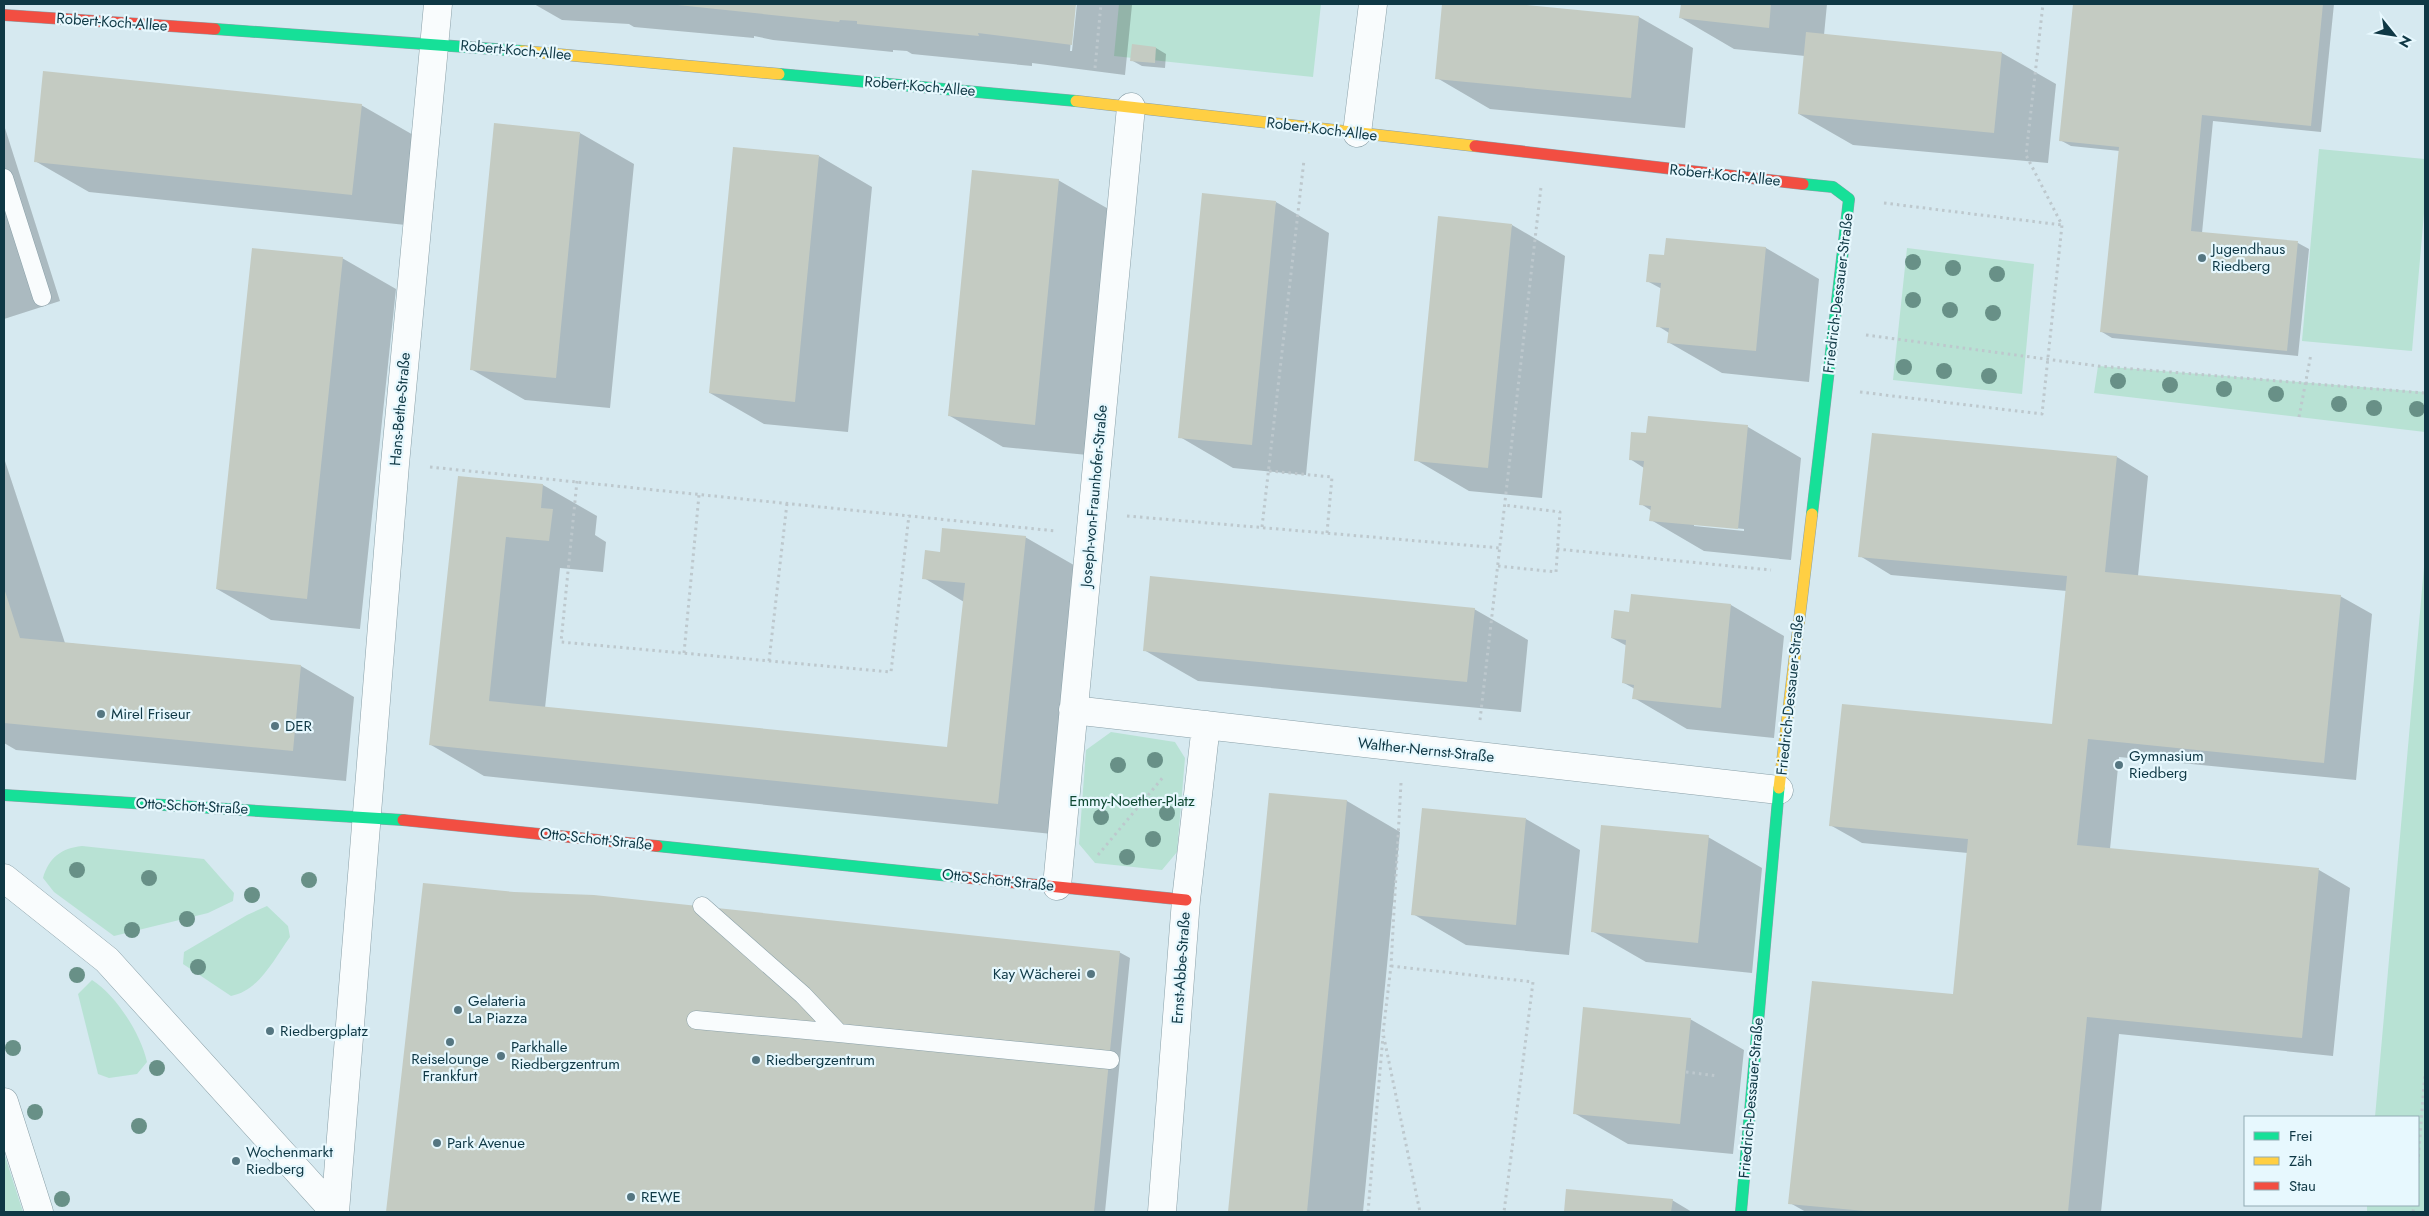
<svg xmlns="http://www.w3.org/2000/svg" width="2429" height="1216" viewBox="0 0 2429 1216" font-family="Jost,sans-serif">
  <rect width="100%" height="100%" fill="#d6e9f0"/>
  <path fill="#b8e2d4" d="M 1119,4 L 1321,4 L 1313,77 L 1114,56 Z
    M 2319,149 L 2425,159 L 2425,202 L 2412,351 L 2302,341 Z
    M 1907,248 L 2034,264 L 2022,394 L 1893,380 Z
    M 2098,366 L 2425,392 L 2425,432 L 2094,393 Z
    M 2425,556 L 2425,1212 L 2367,1212 L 2367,1205 L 2418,1205 L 2418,1117 L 2375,1117 Z
    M 1111,732 L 1175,742 L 1185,758 L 1177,852 L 1162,870 L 1095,863 L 1079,844 L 1086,750 Z
    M 82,846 L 204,859 L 234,893 L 233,901 L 208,913 L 114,936 L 54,892 L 43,878 C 49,858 61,848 82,846 Z
    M 267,906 L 288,926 L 290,937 C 274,959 259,991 231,996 L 183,964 L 184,952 L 247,915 Z
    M 92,980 C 116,995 141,1034 147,1062 L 137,1074 L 109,1078 L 98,1074 L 78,994 Z
    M 4,1153 L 23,1212 L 4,1212 Z"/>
  <path fill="#0003" fill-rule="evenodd" d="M 534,4 L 1074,4 L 1070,51 L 1072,51 L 1077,4 L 1132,5 L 1125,75 L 1032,63 L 1032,66 L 912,54 L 907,51 L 893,50 L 893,52 L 773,40 L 754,36 L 754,38 L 634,27 L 629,24 L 562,20 Z
    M 1443,4 L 1503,4 L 1639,17 L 1693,48 L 1685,128 L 1490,109 L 1437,78 Z
    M 1682,4 L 1827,4 L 1824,35 L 2002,53 L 2056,84 L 2048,163 L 1853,145 L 1799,114 L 1805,56 L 1734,49 L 1681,18 Z
    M 2074,4 L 2334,4 L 2321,132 L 2213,121 L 2202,233 L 2298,243 L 2309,249 L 2298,356 L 2112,338 L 2102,332 L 2120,151 L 2071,146 L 2060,140 Z
    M 1156,48 L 1166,54 L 1165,68 L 1142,66 L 1131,60 Z
    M 361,105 L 415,136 L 406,225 L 89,192 L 35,161 Z
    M 4,125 L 60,301 L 4,319 Z
    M 580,133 L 634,164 L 610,408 L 525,400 L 471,369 Z
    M 819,156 L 872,187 L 848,432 L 764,424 L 710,393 Z
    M 1058,180 L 1112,211 L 1088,455 L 1003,447 L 950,416 Z
    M 1276,202 L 1329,233 L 1306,475 L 1233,468 L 1180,437 Z
    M 1512,225 L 1565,256 L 1542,498 L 1469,491 L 1416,460 Z
    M 1766,248 L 1819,279 L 1809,382 L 1722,373 L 1668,342 L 1669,333 L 1658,326 L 1662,289 L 1647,281 L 1665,257 Z
    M 342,258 L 396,289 L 360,629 L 271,620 L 217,589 Z
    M 1748,427 L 1801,458 L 1791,560 L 1704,551 L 1651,520 L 1652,511 L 1641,504 L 1644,468 L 1630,459 L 1647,435 ZM 1694,524 L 1744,529 L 1744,531 L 1694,526 Z
    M 2117,457 L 2148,476 L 2138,576 L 2340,596 L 2372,614 L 2356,780 L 2119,757 L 2110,849 L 2319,870 L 2350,888 L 2333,1056 L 2119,1034 L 2101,1212 L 1806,1212 L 1790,1203 L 1954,995 L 1968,853 L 1862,843 L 1830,825 L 2053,725 L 2067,591 L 1891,575 L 1860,556 Z
    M 4,458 L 65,643 L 301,666 L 354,697 L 346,781 L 16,750 L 4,743 Z
    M 459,477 L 543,485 L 597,516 L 595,535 L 606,542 L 603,572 L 560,568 L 545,708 L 949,749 L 964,602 L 924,578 L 941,553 L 1025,537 L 1079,568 L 1052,834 L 484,776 L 431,745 Z
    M 1731,605 L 1784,636 L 1774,738 L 1687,729 L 1634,698 L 1635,689 L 1624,683 L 1627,646 L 1612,638 L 1630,613 Z
    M 1474,609 L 1528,640 L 1521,712 L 1198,681 L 1144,650 Z
    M 1270,794 L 1347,801 L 1400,832 L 1363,1212 L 1229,1212 Z
    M 1526,819 L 1580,850 L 1569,955 L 1466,945 L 1413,914 Z
    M 1708,837 L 1762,868 L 1752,973 L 1646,962 L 1592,931 Z
    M 425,884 L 1119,952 L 1130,958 L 1105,1212 L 389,1212 Z
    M 1690,1019 L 1744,1050 L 1733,1154 L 1628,1144 L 1574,1113 Z
    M 1567,1190 L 1672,1200 L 1692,1212 L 1565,1212 Z"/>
  <path fill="#c4cbc2" d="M 668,4 L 1076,4 L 1072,45 L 978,33 L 979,36 L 857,24 L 857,21 L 840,20 L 839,22 Z
    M 1442,4 L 1515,4 L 1639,16 L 1631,98 L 1435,79 Z
    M 1681,4 L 1771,4 L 1769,28 L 1679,18 Z
    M 2073,4 L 2323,4 L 2311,126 L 2202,115 L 2191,231 L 2298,241 L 2287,351 L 2100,332 L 2119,147 L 2059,141 Z
    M 1806,32 L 2002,52 L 1994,133 L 1798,114 Z
    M 1132,44 L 1156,47 L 1155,63 L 1130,61 Z
    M 43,71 L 362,104 L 352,195 L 34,162 Z
    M 494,123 L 580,132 L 556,378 L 470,370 Z
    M 733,147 L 819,155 L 795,402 L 709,393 Z
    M 972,170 L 1059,179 L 1035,425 L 948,416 Z
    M 1202,193 L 1276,201 L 1252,445 L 1178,438 Z
    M 1438,216 L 1512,224 L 1488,468 L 1414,461 Z
    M 1666,238 L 1766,247 L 1756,351 L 1667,343 L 1669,328 L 1656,327 L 1661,283 L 1646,282 L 1649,254 L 1664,255 Z
    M 252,248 L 343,257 L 307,599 L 216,589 Z
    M 1648,416 L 1748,425 L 1738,529 L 1649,521 L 1651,506 L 1639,505 L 1644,461 L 1629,460 L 1631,432 L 1646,433 Z
    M 1872,433 L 2117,456 L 2105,572 L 2341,595 L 2324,763 L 2088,739 L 2077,845 L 2319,868 L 2302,1038 L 2087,1017 L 2068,1212 L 1876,1212 L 1788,1204 L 1812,981 L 1953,994 L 1968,839 L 1829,826 L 1842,704 L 2052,724 L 2067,576 L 1858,557 Z
    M 458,476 L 543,484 L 541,508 L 553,509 L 549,541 L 506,537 L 489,701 L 947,747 L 965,583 L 922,579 L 925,550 L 940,552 L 942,528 L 1026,536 L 998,804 L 429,745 Z
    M 1150,576 L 1475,608 L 1467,682 L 1143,651 Z
    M 4,588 L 20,638 L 301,665 L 293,751 L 4,723 Z
    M 1631,594 L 1731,604 L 1721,708 L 1632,699 L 1634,685 L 1622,683 L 1626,640 L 1611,638 L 1614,610 L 1629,612 Z
    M 1269,793 L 1347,800 L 1328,995 L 1307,1212 L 1228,1212 Z
    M 1422,808 L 1526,818 L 1516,925 L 1411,915 Z
    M 1601,825 L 1709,835 L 1698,943 L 1591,932 Z
    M 423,883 L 514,892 L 594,895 L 1120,951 L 1094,1212 L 386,1212 Z
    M 1583,1007 L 1691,1018 L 1680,1124 L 1573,1114 Z
    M 1566,1189 L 1673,1199 L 1671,1212 L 1564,1212 Z"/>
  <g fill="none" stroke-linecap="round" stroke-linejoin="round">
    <defs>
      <path id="lane" d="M 4,178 L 42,297
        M 702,906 L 803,995 L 839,1033 L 1110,1060
        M 696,1020 L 839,1033"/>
      <path id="street" d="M 1357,133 L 1373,4
        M 1073,710 L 1779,790
        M 4,878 L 107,960 L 335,1212
        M 1057,886 L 1131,107
        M 4,1102 L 39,1212
        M 335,1212 L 395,464 L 438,4
        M 1162,1212 L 1186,900 L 1206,725"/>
      <path id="fast" d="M 215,29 L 522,51
        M 779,74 L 1076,101
        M 1803,184 L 1833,187 L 1849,199 L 1812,514
        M 4,795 L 403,820
        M 657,846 L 960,877
        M 1741,1212 L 1779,788"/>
      <path id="slow" d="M 522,51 L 779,74
        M 1076,101 L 1475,146
        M 1779,788 L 1812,514"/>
      <path id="jam" d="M 4,15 L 215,29
        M 1475,146 L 1803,184
        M 403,820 L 657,846
        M 960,877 L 1186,900"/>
    </defs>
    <use href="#lane" stroke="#8aa0a8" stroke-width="19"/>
    <use href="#street" stroke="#8aa0a8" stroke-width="29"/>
    <use href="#fast" stroke="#8aa0a8" stroke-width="12"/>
    <use href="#slow" stroke="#8aa0a8" stroke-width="12"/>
    <use href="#jam" stroke="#8aa0a8" stroke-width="12"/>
    <path stroke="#bdc8cd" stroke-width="3" stroke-dasharray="2.5 4" stroke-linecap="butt" d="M 1095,68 L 1101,4
      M 1884,203 L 2062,225
      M 1866,335 L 2098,366 L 2425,393
      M 1860,392 L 2042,414 L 2062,225 L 2026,155 L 2043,4
      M 2299,417 L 2311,354
      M 430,467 L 1056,531
      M 1269,471 L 1332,477 L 1327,533
      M 577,481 L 561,642 L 891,672 L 909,515
      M 1127,516 L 1500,548
      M 1262,527 L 1304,160
      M 1557,549 L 1771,570
      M 1498,566 L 1556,572 L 1560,512 L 1504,505
      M 684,653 L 699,495
      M 769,661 L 787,503
      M 1480,720 L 1541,187
      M 1401,783 L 1391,966 L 1383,1033 L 1420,1212
      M 1098,855 L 1164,776
      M 1391,966 L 1533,982 L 1504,1212
      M 1686,1072 L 1718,1076
      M 2418,1163 L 2425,1072
      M 1368,1212 L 1383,1036
      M 2413,1212 L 2414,1205"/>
    <use href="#lane" stroke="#f9fcfd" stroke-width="18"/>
    <use href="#street" stroke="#f9fcfd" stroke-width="28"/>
    <use href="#fast" stroke="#16e098" stroke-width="11"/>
    <use href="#slow" stroke="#ffcf43" stroke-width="11"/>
    <use href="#jam" stroke="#f24e42" stroke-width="11"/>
  </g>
  <g fill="#689087">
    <circle cx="1913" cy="262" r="8"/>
    <circle cx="1953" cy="268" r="8"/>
    <circle cx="1997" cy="274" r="8"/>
    <circle cx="1913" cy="300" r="8"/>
    <circle cx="1950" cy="310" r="8"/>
    <circle cx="1993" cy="313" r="8"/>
    <circle cx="1904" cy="367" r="8"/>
    <circle cx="1944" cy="371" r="8"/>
    <circle cx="1989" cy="376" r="8"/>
    <circle cx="2118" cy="381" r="8"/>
    <circle cx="2170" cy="385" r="8"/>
    <circle cx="2224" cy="389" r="8"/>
    <circle cx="2276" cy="394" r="8"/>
    <circle cx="2339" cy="404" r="8"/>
    <circle cx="2374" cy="408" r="8"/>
    <circle cx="2417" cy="409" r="8"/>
    <circle cx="1155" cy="760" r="8"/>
    <circle cx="1118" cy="765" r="8"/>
    <circle cx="1167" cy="813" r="8"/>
    <circle cx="1101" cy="817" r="8"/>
    <circle cx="1153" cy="839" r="8"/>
    <circle cx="1127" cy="857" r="8"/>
    <circle cx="77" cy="870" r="8"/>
    <circle cx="149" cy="878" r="8"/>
    <circle cx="309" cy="880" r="8"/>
    <circle cx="252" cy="895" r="8"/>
    <circle cx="187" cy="919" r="8"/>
    <circle cx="132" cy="930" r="8"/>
    <circle cx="198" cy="967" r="8"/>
    <circle cx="77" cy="975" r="8"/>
    <circle cx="13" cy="1048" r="8"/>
    <circle cx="157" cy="1068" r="8"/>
    <circle cx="35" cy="1112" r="8"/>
    <circle cx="139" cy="1126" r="8"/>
    <circle cx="62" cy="1199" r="8"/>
  </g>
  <g fill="#557681" stroke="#e7f8fe" stroke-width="2">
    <circle cx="2202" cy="258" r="5"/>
    <circle cx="101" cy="714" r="5"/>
    <circle cx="275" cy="726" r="5"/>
    <circle cx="2119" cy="765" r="5"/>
    <circle cx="1091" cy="974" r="5"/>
    <circle cx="458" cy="1010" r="5"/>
    <circle cx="270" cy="1031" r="5"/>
    <circle cx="450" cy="1042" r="5"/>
    <circle cx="501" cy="1056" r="5"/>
    <circle cx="756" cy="1060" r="5"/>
    <circle cx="437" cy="1143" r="5"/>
    <circle cx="236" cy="1161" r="5"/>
    <circle cx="631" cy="1197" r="5"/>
  </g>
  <g text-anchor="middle" stroke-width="4.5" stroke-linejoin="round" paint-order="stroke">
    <g font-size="15" fill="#0f3845" stroke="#e7f8fe">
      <text transform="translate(112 22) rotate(4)" y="5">Robert-Koch-Allee</text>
      <text transform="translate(516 50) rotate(5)" y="5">Robert-Koch-Allee</text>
      <text transform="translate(920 86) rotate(5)" y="5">Robert-Koch-Allee</text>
      <text transform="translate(1322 129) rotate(7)" y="5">Robert-Koch-Allee</text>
      <text transform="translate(1725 175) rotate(6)" y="5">Robert-Koch-Allee</text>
      <text transform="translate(1838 293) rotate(-83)" y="5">Friedrich-Dessauer-Straße</text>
      <text transform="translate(400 409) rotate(-85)" y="5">Hans-Bethe-Straße</text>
      <text transform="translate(1094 496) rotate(-85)" y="5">Joseph-von-Fraunhofer-Straße</text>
      <text transform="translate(1790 695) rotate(-84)" y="5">Friedrich-Dessauer-Straße</text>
      <text transform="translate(1426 750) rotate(6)" y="5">Walther-Nernst-Straße</text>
      <text transform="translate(192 806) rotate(3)" y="5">Otto-Schott-Straße</text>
      <text transform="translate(596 839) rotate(6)" y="5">Otto-Schott-Straße</text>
      <text transform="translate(998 880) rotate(6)" y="5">Otto-Schott-Straße</text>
      <text transform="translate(1181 968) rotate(-86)" y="5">Ernst-Abbe-Straße</text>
      <text transform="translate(1751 1098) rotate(-85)" y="5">Friedrich-Dessauer-Straße</text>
    </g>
    <g font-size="15" fill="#0f3845" stroke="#e7f8fe" text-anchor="start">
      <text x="2212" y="254">Jugendhaus<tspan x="2212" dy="17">Riedberg</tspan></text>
      <text x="111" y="719">Mirel Friseur</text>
      <text x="285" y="731">DER</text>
      <text x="2129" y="761">Gymnasium<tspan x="2129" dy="17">Riedberg</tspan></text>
      <text x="1081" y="979" text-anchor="end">Kay Wächerei</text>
      <text x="468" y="1006">Gelateria<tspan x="468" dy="17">La Piazza</tspan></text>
      <text x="280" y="1036">Riedbergplatz</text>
      <text x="511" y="1052">Parkhalle<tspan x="511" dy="17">Riedbergzentrum</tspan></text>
      <text x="450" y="1064" text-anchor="middle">Reiselounge<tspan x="450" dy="17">Frankfurt</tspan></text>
      <text x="766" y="1065">Riedbergzentrum</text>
      <text x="447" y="1148">Park Avenue</text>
      <text x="246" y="1157">Wochenmarkt<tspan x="246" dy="17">Riedberg</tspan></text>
      <text x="641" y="1202">REWE</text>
    </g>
    <g font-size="15" fill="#0e4731" stroke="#e7f8fe">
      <text x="1132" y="806">Emmy-Noether-Platz</text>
    </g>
  </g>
  <rect width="2429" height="1216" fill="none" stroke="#0f3845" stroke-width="10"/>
  <rect x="2244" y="1116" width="175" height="90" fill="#e7f8fe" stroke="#91abb4"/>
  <rect x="2254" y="1132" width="25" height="8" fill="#16e098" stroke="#91abb4"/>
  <text x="2289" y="1141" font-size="15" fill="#0f3845">Frei</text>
  <rect x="2254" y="1157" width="25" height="8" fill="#ffcf43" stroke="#91abb4"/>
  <text x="2289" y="1166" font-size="15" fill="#0f3845">Zäh</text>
  <rect x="2254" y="1182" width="25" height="8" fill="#f24e42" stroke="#91abb4"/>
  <text x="2289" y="1191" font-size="15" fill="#0f3845">Stau</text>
  <g transform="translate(2394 35) rotate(120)" stroke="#e7f8fe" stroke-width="4" paint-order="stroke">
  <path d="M0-4L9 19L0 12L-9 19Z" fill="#0f3845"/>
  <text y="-8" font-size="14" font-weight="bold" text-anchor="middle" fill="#0f3845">N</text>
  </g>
</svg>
